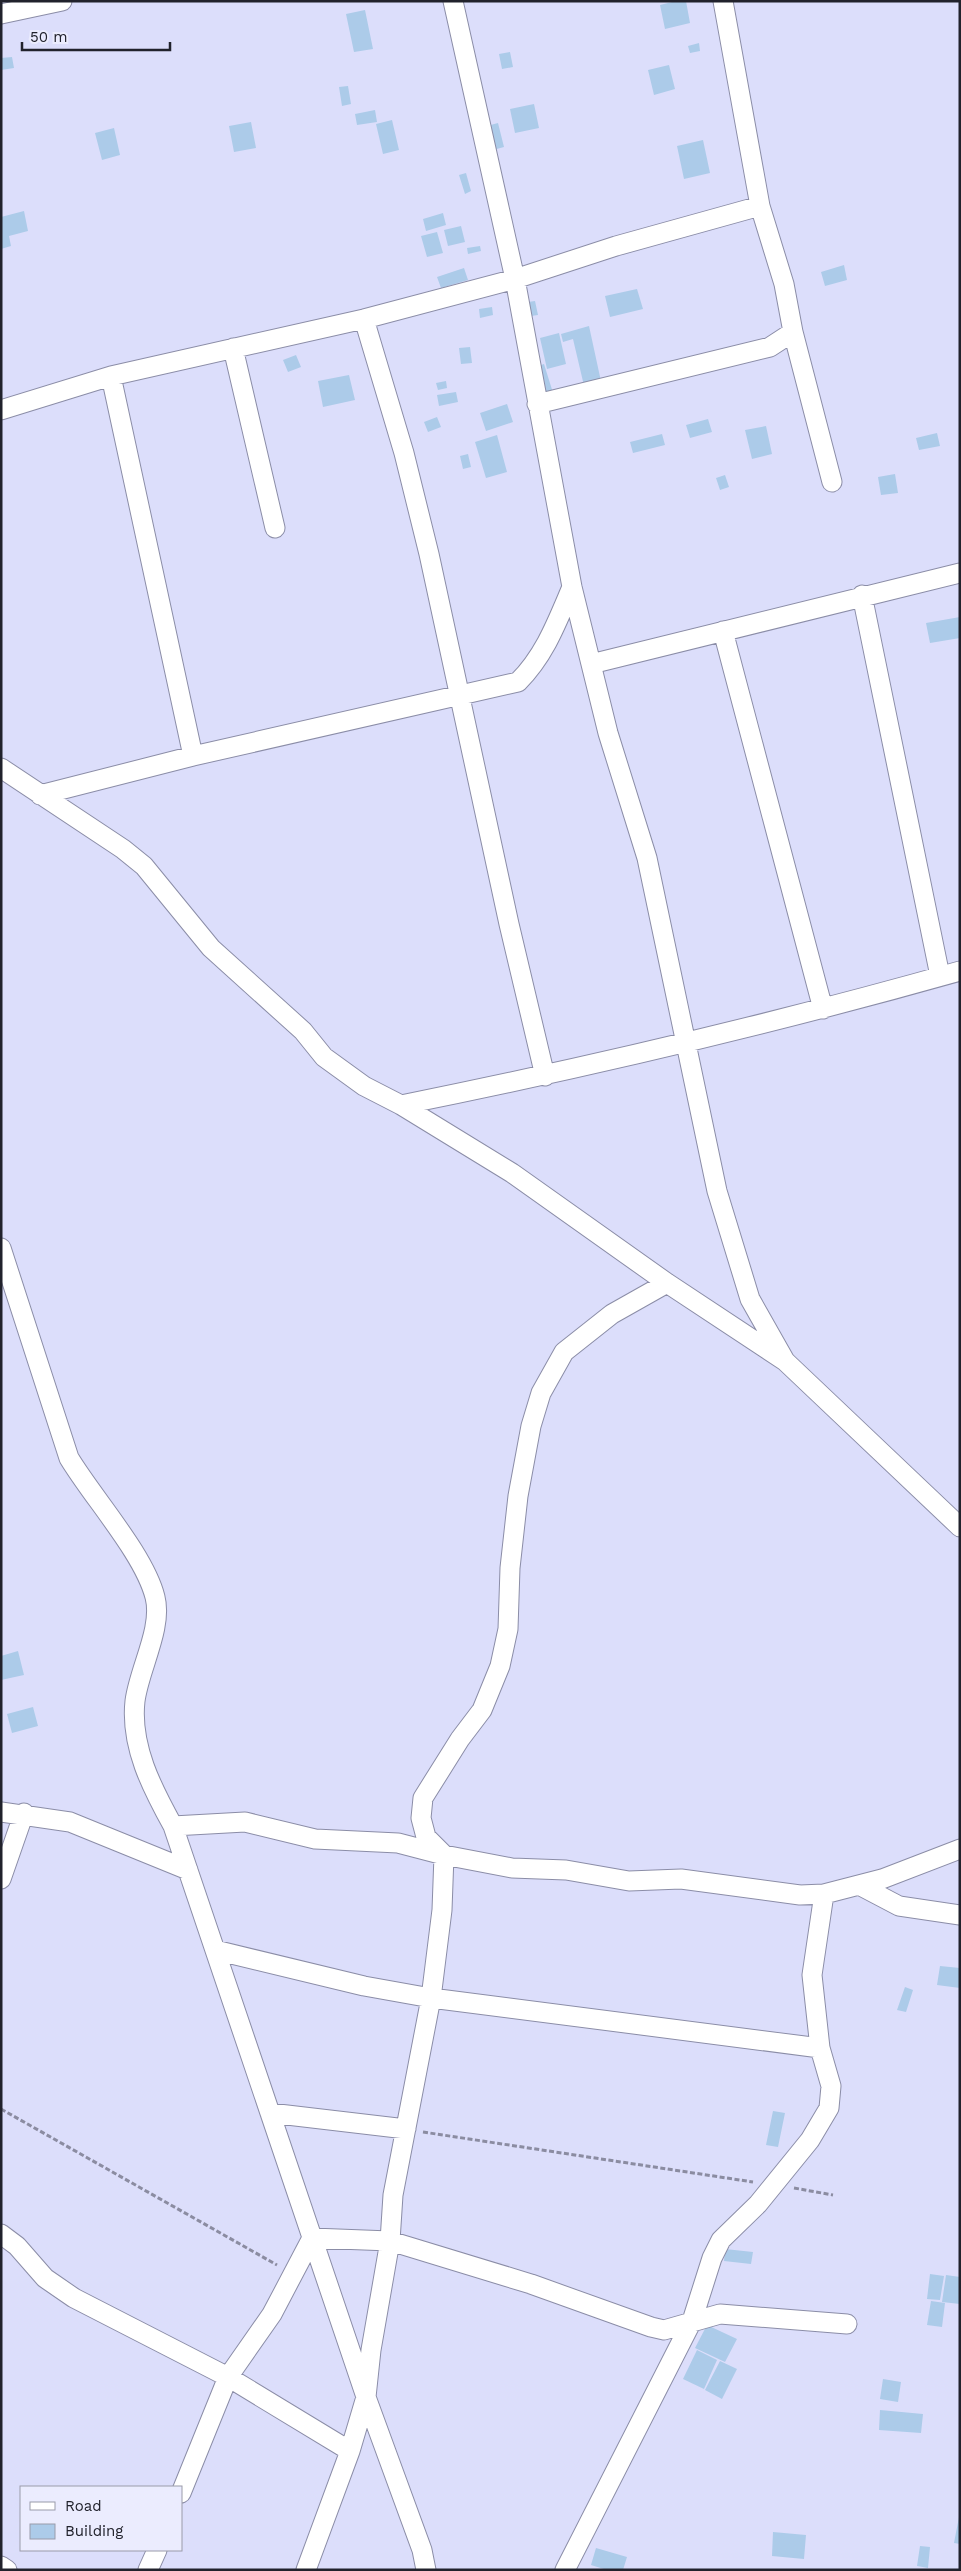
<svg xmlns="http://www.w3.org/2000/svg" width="961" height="2571" viewBox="0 0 961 2571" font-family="'Work Sans',sans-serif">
  <rect width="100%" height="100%" fill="#dcdefb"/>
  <path fill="#accbe9" d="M 676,1 L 686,1 L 690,23 L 665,29 L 660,5 Z
    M 365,10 L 373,49 L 354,52 L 346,14 Z
    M 699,43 L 700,51 L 690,53 L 688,46 Z
    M 510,52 L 513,67 L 502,69 L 499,54 Z
    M 12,57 L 14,68 L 1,70 L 1,58 Z
    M 669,65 L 675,89 L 654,95 L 648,70 Z
    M 348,86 L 351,104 L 342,106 L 339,87 Z
    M 534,104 L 539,128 L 515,133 L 510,109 Z
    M 375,110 L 377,122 L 357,125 L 355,114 Z
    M 392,120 L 399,150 L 383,154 L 376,124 Z
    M 251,122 L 256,148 L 234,152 L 229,126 Z
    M 498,123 L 504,147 L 489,151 L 483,127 Z
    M 114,128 L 120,155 L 102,160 L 95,133 Z
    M 703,140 L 710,173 L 684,179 L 677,146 Z
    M 466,173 L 471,191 L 465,194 L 459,175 Z
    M 24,211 L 28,231 L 9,236 L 11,246 L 1,249 L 1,217 Z
    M 443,213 L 446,225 L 426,231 L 423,219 Z
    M 461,226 L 465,242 L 448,246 L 444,230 Z
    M 437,232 L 443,253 L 427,257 L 421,236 Z
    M 480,246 L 481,251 L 468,254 L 467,248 Z
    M 844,265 L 847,280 L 825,286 L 821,272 Z
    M 464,268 L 468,280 L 441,288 L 437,277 Z
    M 637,289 L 643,309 L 610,317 L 605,296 Z
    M 535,301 L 538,315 L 531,316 L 528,302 Z
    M 492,307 L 493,315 L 480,318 L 479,309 Z
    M 589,326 L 602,386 L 585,390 L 573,339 L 563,342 L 561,334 Z
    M 559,333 L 566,364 L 547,369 L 540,338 Z
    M 470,347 L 472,363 L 461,364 L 459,348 Z
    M 296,355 L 301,367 L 288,372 L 283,360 Z
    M 544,364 L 554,396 L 545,399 L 535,367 Z
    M 349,375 L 355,400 L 323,407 L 318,381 Z
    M 446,381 L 447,388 L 438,390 L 436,383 Z
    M 456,392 L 458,402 L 439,406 L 437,395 Z
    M 507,404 L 513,422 L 486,431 L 480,413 Z
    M 437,417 L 441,427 L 428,432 L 424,422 Z
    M 708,419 L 712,432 L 690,438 L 686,425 Z
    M 766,426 L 772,454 L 752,459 L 745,430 Z
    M 937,433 L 940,446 L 919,450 L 916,438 Z
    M 662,434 L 665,445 L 633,453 L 630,442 Z
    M 497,435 L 507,472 L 486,478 L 475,442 Z
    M 468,454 L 471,467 L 463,469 L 460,456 Z
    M 895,474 L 898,493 L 881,495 L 878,477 Z
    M 725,475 L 729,487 L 720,490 L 716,478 Z
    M 960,617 L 960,638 L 930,643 L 926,623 Z
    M 18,1651 L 24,1675 L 1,1680 L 1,1656 Z
    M 33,1707 L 38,1726 L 12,1733 L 7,1714 Z
    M 940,1966 L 960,1968 L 960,1988 L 937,1985 Z
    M 905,1987 L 913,1990 L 906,2012 L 897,2010 Z
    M 773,2111 L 785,2113 L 778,2147 L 766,2145 Z
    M 725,2249 L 753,2252 L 751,2264 L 724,2261 Z
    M 930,2274 L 944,2276 L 940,2300 L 927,2299 Z
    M 946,2275 L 960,2277 L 960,2304 L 942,2302 Z
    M 931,2301 L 945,2303 L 942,2327 L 927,2325 Z
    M 707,2325 L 737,2339 L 725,2362 L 695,2348 Z
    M 697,2350 L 717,2360 L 704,2389 L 683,2379 Z
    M 720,2361 L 737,2369 L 722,2399 L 705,2390 Z
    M 883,2379 L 901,2382 L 898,2402 L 880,2399 Z
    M 880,2410 L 923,2414 L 921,2433 L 879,2430 Z
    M 959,2517 L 960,2517 L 960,2544 L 954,2543 Z
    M 773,2532 L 806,2535 L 804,2559 L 772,2556 Z
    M 920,2546 L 930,2547 L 928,2568 L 917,2566 Z
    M 596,2548 L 627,2557 L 623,2570 L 607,2570 L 591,2565 Z"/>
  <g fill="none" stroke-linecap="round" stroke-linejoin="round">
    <defs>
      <path id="street" d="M 453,1 L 515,279 L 572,587 L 608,733 L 647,858 L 717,1191 L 750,1299 L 785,1361
        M 723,1 L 760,206 L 784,284 L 793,332 L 832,482
        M 1,14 L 62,1
        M 364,319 L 404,453 L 429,554 L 509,924 L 545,1076
        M 233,348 L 275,528
        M 111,376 L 193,756
        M 537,404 L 770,347 L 793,332
        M 1,410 L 111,376 L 364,319 L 515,279 L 616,246 L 760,206
        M 862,595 L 940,976
        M 723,631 L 823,1009
        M 591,664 L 960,573
        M 1,768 L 123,849 L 144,866 L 211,948 L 303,1031 L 324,1057 L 364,1086 L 401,1105 L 512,1173 L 667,1283 L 785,1361 L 960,1527
        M 40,795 L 193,756 L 518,682 C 545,655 557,622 572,587
        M 401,1105 C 589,1067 776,1023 960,971
        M 1,1248 L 69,1458 C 93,1498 144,1554 155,1597 C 163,1628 139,1669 135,1701 C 130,1746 152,1788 173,1826 L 366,2397 L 422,2550 L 426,2570
        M 1,1812 L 70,1822 L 188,1870
        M 173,1826 L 245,1822 L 315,1839 L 398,1843 L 444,1855 L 512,1868 L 566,1870 L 629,1881 L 681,1879 L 800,1895 L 824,1894 L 882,1879 L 960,1849
        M 1,1879 L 24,1813
        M 859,1885 L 899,1906 L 960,1915
        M 215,1950 L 364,1986 L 431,1998 L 820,2048
        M 270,2113 L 406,2129
        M 1,2234 L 17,2246 L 45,2278 L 74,2298 L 228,2377 L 350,2451
        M 181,2493 L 228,2377 L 272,2314 L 312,2238 L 390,2241 L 531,2284 L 651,2327 L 664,2330 L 720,2314 L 847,2324
        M 1,2566 L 7,2570
        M 148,2570 L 157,2550
        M 306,2570 L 350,2451 L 366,2397 L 371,2350 L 390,2241 L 393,2195 L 431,1998 L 442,1910 L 444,1855 L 426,1837 L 421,1818 L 423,1798 L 460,1739 L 482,1710 L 500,1666 L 508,1629 L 510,1568 L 518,1496 L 531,1426 L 541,1393 L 564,1352 L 612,1314 L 667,1283
        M 565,2570 L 692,2321 L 712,2258 L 721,2240 L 758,2204 L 810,2140 L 829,2108 L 831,2086 L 820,2048 L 812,1975 L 824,1894"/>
    </defs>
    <use href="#street" stroke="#8b8da7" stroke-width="21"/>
    <path stroke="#8b8ca1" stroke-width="3" stroke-dasharray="5 2.5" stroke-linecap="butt" d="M 1,2109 L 277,2265
      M 423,2132 L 753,2182
      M 794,2188 L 833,2195"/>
    <use href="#street" stroke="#fff" stroke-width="19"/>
  </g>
  <rect width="961" height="2571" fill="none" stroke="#21222c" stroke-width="5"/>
  <rect x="20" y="2486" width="162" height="65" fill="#ebecfe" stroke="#9a9baa"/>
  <rect x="30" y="2502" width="25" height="8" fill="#ffffff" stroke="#9a9baa"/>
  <text x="65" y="2511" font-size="15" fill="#21222c">Road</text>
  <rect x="30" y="2524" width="25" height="15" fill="#accbe9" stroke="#9a9baa"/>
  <text x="65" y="2536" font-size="15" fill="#21222c">Building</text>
  <path d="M22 42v8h148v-8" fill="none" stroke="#21222c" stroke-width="2.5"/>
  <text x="30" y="42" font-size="15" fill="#21222c" stroke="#ebecfe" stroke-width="4" paint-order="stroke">50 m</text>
</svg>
